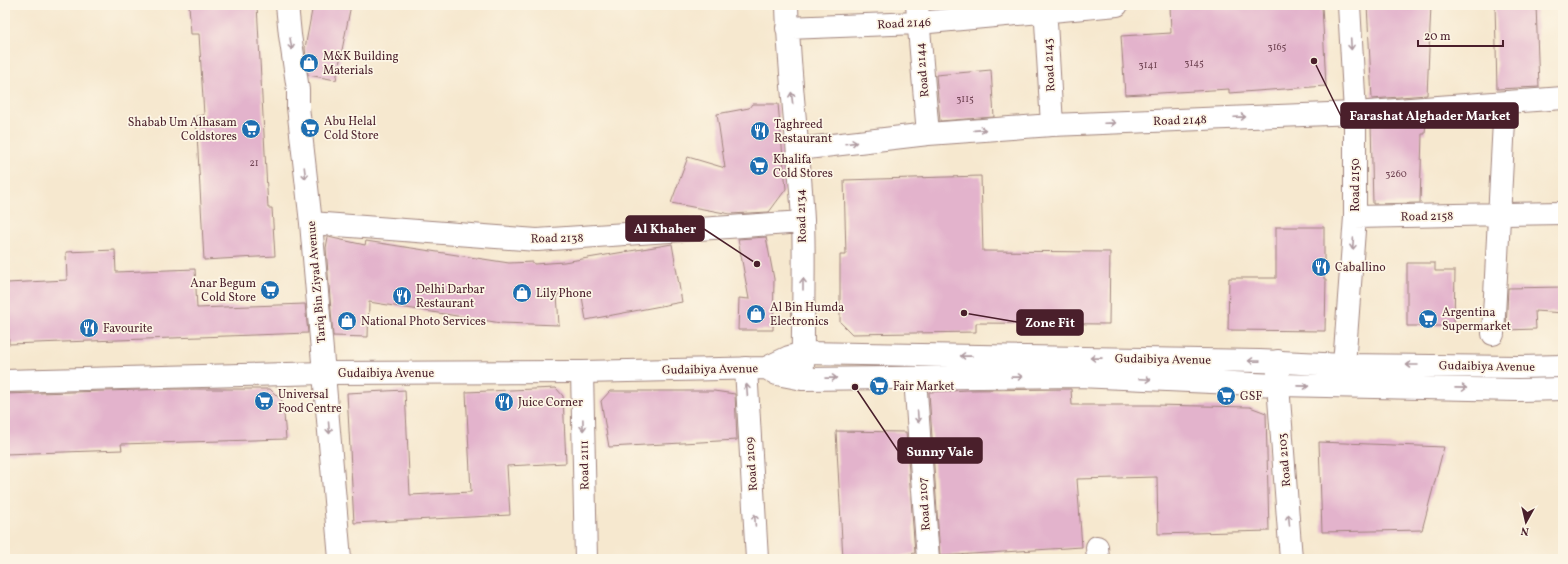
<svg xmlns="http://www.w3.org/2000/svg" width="1568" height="564" viewBox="0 0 1568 564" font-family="Vollkorn,serif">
  <rect width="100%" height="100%" fill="#fcf5e5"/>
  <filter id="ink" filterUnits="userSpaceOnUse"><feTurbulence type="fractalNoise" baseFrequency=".025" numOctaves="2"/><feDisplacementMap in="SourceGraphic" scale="8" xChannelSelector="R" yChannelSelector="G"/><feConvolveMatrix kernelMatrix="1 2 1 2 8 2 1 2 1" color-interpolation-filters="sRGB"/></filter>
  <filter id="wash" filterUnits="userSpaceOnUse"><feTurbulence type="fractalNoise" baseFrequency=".012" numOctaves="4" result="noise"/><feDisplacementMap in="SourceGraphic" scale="16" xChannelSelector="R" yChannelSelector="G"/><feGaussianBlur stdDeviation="0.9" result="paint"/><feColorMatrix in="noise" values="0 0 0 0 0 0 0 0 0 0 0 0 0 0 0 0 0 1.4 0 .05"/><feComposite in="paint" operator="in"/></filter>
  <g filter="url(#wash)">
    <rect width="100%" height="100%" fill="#f6e8cf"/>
    <g id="blocks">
      <path fill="#e3b3cc" d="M 189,5 L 257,5 L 268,208 L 272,208 L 275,256 L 204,260 L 196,116 L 204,115 L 199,34 L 191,34 Z
        M 313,5 L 351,5 L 336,80 L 308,75 L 305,48 Z
        M 1170,5 L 1322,5 L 1326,86 L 1229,93 L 1229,89 L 1125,95 L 1121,36 L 1171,33 Z
        M 1367,5 L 1431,5 L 1427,95 L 1372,99 Z
        M 1495,5 L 1536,5 L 1539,87 L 1497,89 Z
        M 991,70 L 994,117 L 940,121 L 936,75 Z
        M 752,104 L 778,104 L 786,189 L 769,212 L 730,214 L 671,203 L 688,157 L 725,168 L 717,114 L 749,108 Z
        M 1426,120 L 1425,134 L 1422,134 L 1420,203 L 1373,204 L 1371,124 Z
        M 981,176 L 983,251 L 1110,252 L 1109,324 L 976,323 L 976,332 L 852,334 L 840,322 L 840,255 L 846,255 L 844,180 Z
        M 1276,227 L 1324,227 L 1324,279 L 1326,279 L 1325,331 L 1228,330 L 1229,278 L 1276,278 Z
        M 328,237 L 365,245 L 366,241 L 509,263 L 533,262 L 534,264 L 564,262 L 672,244 L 682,302 L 586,320 L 581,291 L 557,294 L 559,325 L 501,323 L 369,302 L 368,337 L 333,336 L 326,248 Z
        M 766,237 L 774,279 L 773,330 L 738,330 L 739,298 L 749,299 L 738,239 Z
        M 115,250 L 116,272 L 195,269 L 197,308 L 305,304 L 308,333 L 9,344 L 7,283 L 67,280 L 66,252 Z
        M 1407,263 L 1435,263 L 1435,271 L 1455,271 L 1454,326 L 1407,326 Z
        M 1563,287 L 1563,313 L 1535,311 L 1536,329 L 1506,330 L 1508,288 Z
        M 556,388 L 563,396 L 566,463 L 507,466 L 510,515 L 354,523 L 347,393 L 405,390 L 410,495 L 471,492 L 466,392 Z
        M 171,389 L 270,389 L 283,402 L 286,439 L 121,444 L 122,450 L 5,454 L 5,394 Z
        M 1071,389 L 1072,405 L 1154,405 L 1250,407 L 1266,413 L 1269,531 L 1158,534 L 1157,477 L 1077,479 L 1082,547 L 940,556 L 929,392 L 969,390 Z
        M 610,391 L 714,391 L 735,394 L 737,440 L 609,447 L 601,401 Z
        M 836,431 L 906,432 L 915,553 L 886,559 L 843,559 Z
        M 1319,442 L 1444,447 L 1422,530 L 1322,532 Z"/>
    </g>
  </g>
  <g filter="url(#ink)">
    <use href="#blocks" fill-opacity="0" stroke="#a0847d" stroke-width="1"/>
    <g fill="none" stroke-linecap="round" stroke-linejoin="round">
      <defs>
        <path id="street" d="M 287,5 L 290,35 L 298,90 L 298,107 L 311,223 L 340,559
          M 787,5 C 789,77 799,148 803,220 C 805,273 802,326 803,379
          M 917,5 L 928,134
          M 1045,5 L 1052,125
          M 787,28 L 918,23 L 1117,5
          M 798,149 L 928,134 L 1052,125 L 1355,113 L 1563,98
          M 1355,217 L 1563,213
          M 311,223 L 537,240 L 803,222
          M 1493,334 L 1505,102
          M 1278,361 L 1278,385 L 1291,559
          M 1344,365 L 1355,217 L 1355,113 L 1349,5
          M 746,368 L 757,559
          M 582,372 L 586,559
          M 915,378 L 928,559
          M 1097,547 L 1098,559"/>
        <path id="secondary" d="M 766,368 L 789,357 L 803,353 L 1259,361 L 1344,365 L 1519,367 L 1563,366
          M 5,381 L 324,373 L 582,372 L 766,368 L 777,374 L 803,379 L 1079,376 L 1278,385 L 1518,390 L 1563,389"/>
      </defs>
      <use href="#street" stroke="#a0847d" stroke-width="24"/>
      <use href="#secondary" stroke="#a0847d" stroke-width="24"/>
      <use href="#street" stroke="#fff" stroke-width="22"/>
      <use href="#secondary" stroke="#fff" stroke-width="22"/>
    </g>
    <defs><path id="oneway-shaft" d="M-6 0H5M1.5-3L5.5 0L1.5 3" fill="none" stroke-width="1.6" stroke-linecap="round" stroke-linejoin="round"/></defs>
    <g stroke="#ae9aa0">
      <use href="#oneway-shaft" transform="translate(291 44) rotate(81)"/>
      <use href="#oneway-shaft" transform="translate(1351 44) rotate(87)"/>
      <use href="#oneway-shaft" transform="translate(792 98) rotate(-97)"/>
      <use href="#oneway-shaft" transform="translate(1240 117) rotate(-2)"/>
      <use href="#oneway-shaft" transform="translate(1110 123) rotate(-2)"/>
      <use href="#oneway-shaft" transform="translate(980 130) rotate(-4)"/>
      <use href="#oneway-shaft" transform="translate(851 143) rotate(-7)"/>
      <use href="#oneway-shaft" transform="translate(305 173) rotate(83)"/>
      <use href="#oneway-shaft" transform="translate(1353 244) rotate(94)"/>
      <use href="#oneway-shaft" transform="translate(803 284) rotate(-90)"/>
      <use href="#oneway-shaft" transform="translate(966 356) rotate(-179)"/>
      <use href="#oneway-shaft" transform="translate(1096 358) rotate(-179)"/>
      <use href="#oneway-shaft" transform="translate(1254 361) rotate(-179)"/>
      <use href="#oneway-shaft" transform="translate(1412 365) rotate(-180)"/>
      <use href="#oneway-shaft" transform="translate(1017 377) rotate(-1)"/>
      <use href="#oneway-shaft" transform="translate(831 378) rotate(-1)"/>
      <use href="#oneway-shaft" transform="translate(1145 379) rotate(3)"/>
      <use href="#oneway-shaft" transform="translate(1303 386) rotate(1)"/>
      <use href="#oneway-shaft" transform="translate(1461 388) rotate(1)"/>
      <use href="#oneway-shaft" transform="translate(747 390) rotate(-94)"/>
      <use href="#oneway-shaft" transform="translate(918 417) rotate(86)"/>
      <use href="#oneway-shaft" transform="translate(583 425) rotate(89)"/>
      <use href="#oneway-shaft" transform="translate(329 428) rotate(85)"/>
      <use href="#oneway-shaft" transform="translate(755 520) rotate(-94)"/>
      <use href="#oneway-shaft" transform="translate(1289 520) rotate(-95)"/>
    </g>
  </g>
  <defs>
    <symbol id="shop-disc" viewBox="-11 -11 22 22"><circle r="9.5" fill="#1f6fb2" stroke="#fcf5e5"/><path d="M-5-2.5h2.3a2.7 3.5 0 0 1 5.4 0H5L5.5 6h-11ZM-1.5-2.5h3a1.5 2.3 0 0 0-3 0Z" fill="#fff"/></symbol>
    <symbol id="supermarket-disc" viewBox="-11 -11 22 22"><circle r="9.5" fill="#1f6fb2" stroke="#fcf5e5"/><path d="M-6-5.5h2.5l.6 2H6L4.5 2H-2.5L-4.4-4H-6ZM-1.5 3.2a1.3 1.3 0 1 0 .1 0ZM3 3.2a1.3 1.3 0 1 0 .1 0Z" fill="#fff"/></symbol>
    <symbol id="restaurant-disc" viewBox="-11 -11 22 22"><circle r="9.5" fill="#1f6fb2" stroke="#fcf5e5"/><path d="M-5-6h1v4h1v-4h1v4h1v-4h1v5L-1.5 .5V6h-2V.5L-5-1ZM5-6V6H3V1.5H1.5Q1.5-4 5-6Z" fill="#fff"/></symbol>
  </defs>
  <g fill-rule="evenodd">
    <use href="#shop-disc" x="298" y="52" width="22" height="22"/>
    <use href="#supermarket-disc" x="299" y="117" width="22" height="22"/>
    <use href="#supermarket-disc" x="240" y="118" width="22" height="22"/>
    <use href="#restaurant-disc" x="749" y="120" width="22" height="22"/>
    <use href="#supermarket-disc" x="748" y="155" width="22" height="22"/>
    <use href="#restaurant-disc" x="1310" y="256" width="22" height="22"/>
    <use href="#supermarket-disc" x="259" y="279" width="22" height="22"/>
    <use href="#shop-disc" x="511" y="282" width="22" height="22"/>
    <use href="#restaurant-disc" x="391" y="285" width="22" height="22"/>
    <use href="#shop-disc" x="745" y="303" width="22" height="22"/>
    <use href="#supermarket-disc" x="1417" y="308" width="22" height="22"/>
    <use href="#shop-disc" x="336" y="310" width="22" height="22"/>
    <use href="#restaurant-disc" x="78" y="317" width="22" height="22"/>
    <use href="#supermarket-disc" x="868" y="375" width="22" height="22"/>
    <use href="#supermarket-disc" x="1215" y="385" width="22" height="22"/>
    <use href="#supermarket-disc" x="253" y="390" width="22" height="22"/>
    <use href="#restaurant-disc" x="493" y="391" width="22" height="22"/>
  </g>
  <g text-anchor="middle" stroke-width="3.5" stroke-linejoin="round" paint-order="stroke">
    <g font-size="10" fill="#704453">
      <text x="1277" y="50">3165</text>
      <text x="1194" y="66">3145</text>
      <text x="1148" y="68">3141</text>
      <text x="965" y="102">3115</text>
      <text x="254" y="166">21</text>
      <text x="1396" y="177">3260</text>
    </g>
    <g font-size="12" fill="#4a1f2b" stroke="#fcf5e5">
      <text transform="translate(904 23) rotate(-3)" y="4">Road 2146</text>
      <text transform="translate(1049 65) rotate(-93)" y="4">Road 2143</text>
      <text transform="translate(922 70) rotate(-95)" y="4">Road 2144</text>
      <text transform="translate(1180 120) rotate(-2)" y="4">Road 2148</text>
      <text transform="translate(1355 185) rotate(-90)" y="4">Road 2150</text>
      <text transform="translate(801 216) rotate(-92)" y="4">Road 2134</text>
      <text transform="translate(1427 216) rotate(-1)" y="4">Road 2158</text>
      <text transform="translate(557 238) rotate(-1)" y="4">Road 2138</text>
      <text transform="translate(316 282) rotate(-95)" y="4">Tariq Bin Ziyad Avenue</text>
      <text transform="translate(1163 359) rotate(1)" y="4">Gudaibiya Avenue</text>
      <text transform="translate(1487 366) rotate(1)" y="4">Gudaibiya Avenue</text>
      <text transform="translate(710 369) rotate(-1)" y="4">Gudaibiya Avenue</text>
      <text x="386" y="377">Gudaibiya Avenue</text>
      <text transform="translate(1284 460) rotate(-95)" y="4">Road 2103</text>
      <text transform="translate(751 464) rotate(-94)" y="4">Road 2109</text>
      <text transform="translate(584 465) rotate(-91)" y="4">Road 2111</text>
      <text transform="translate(924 504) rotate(-94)" y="4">Road 2107</text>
    </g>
    <g font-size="12" fill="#4a1f2b" stroke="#fcf5e5" text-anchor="start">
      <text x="323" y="60">M&amp;K Building<tspan x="323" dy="14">Materials</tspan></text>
      <text x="324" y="125">Abu Helal<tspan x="324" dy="14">Cold Store</tspan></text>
      <text x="237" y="126" text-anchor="end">Shabab Um Alhasam<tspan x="237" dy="14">Coldstores</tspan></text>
      <text x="774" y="128">Taghreed<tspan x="774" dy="14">Restaurant</tspan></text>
      <text x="773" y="163">Khalifa<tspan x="773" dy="14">Cold Stores</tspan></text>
      <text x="1335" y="271">Caballino</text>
      <text x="256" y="287" text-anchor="end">Anar Begum<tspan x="256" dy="14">Cold Store</tspan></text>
      <text x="416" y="293">Delhi Darbar<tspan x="416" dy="14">Restaurant</tspan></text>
      <text x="536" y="297">Lily Phone</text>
      <text x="770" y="311">Al Bin Humda<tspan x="770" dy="14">Electronics</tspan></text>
      <text x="1442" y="316">Argentina<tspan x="1442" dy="14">Supermarket</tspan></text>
      <text x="361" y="325">National Photo Services</text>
      <text x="103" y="332">Favourite</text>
      <text x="893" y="390">Fair Market</text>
      <text x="278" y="398">Universal<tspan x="278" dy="14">Food Centre</tspan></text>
      <text x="1240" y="400">GSF</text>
      <text x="518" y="406">Juice Corner</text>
    </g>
  </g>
  <path fill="none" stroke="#4a1f2b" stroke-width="1.5" d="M1314 61L1341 116M757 264L704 229M964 313L1017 322M855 387L898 451"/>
  <g fill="#4a1f2b" stroke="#fcf5e5" stroke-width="1.5">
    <circle cx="1314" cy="61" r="4"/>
    <circle cx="757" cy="264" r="4"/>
    <circle cx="964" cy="313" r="4"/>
    <circle cx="855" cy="387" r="4"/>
  </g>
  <g fill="#4a1f2b" stroke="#4a1f2b" stroke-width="1.5">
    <rect x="1341" y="103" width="177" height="25" rx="4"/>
    <rect x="626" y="216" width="78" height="25" rx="4"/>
    <rect x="1017" y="310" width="66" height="25" rx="4"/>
    <rect x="898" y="438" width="84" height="25" rx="4"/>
  </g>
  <g font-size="13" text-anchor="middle" font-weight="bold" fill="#fff">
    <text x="1430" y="120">Farashat Alghader Market</text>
    <text x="665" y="233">Al Khaher</text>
    <text x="1050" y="327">Zone Fit</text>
    <text x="940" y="456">Sunny Vale</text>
  </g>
  <rect width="1568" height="564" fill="none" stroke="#fcf5e5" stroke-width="20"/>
  <g transform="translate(1526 522) rotate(188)" stroke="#fcf5e5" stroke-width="3" paint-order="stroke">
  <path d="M0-3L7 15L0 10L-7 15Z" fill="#4a1f2b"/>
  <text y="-6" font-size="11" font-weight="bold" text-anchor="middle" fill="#4a1f2b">N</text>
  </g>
  <path d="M1418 40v6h85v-6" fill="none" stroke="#4a1f2b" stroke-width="2"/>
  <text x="1424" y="40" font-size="12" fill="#4a1f2b" stroke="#fcf5e5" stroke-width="3" paint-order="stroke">20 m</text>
</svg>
